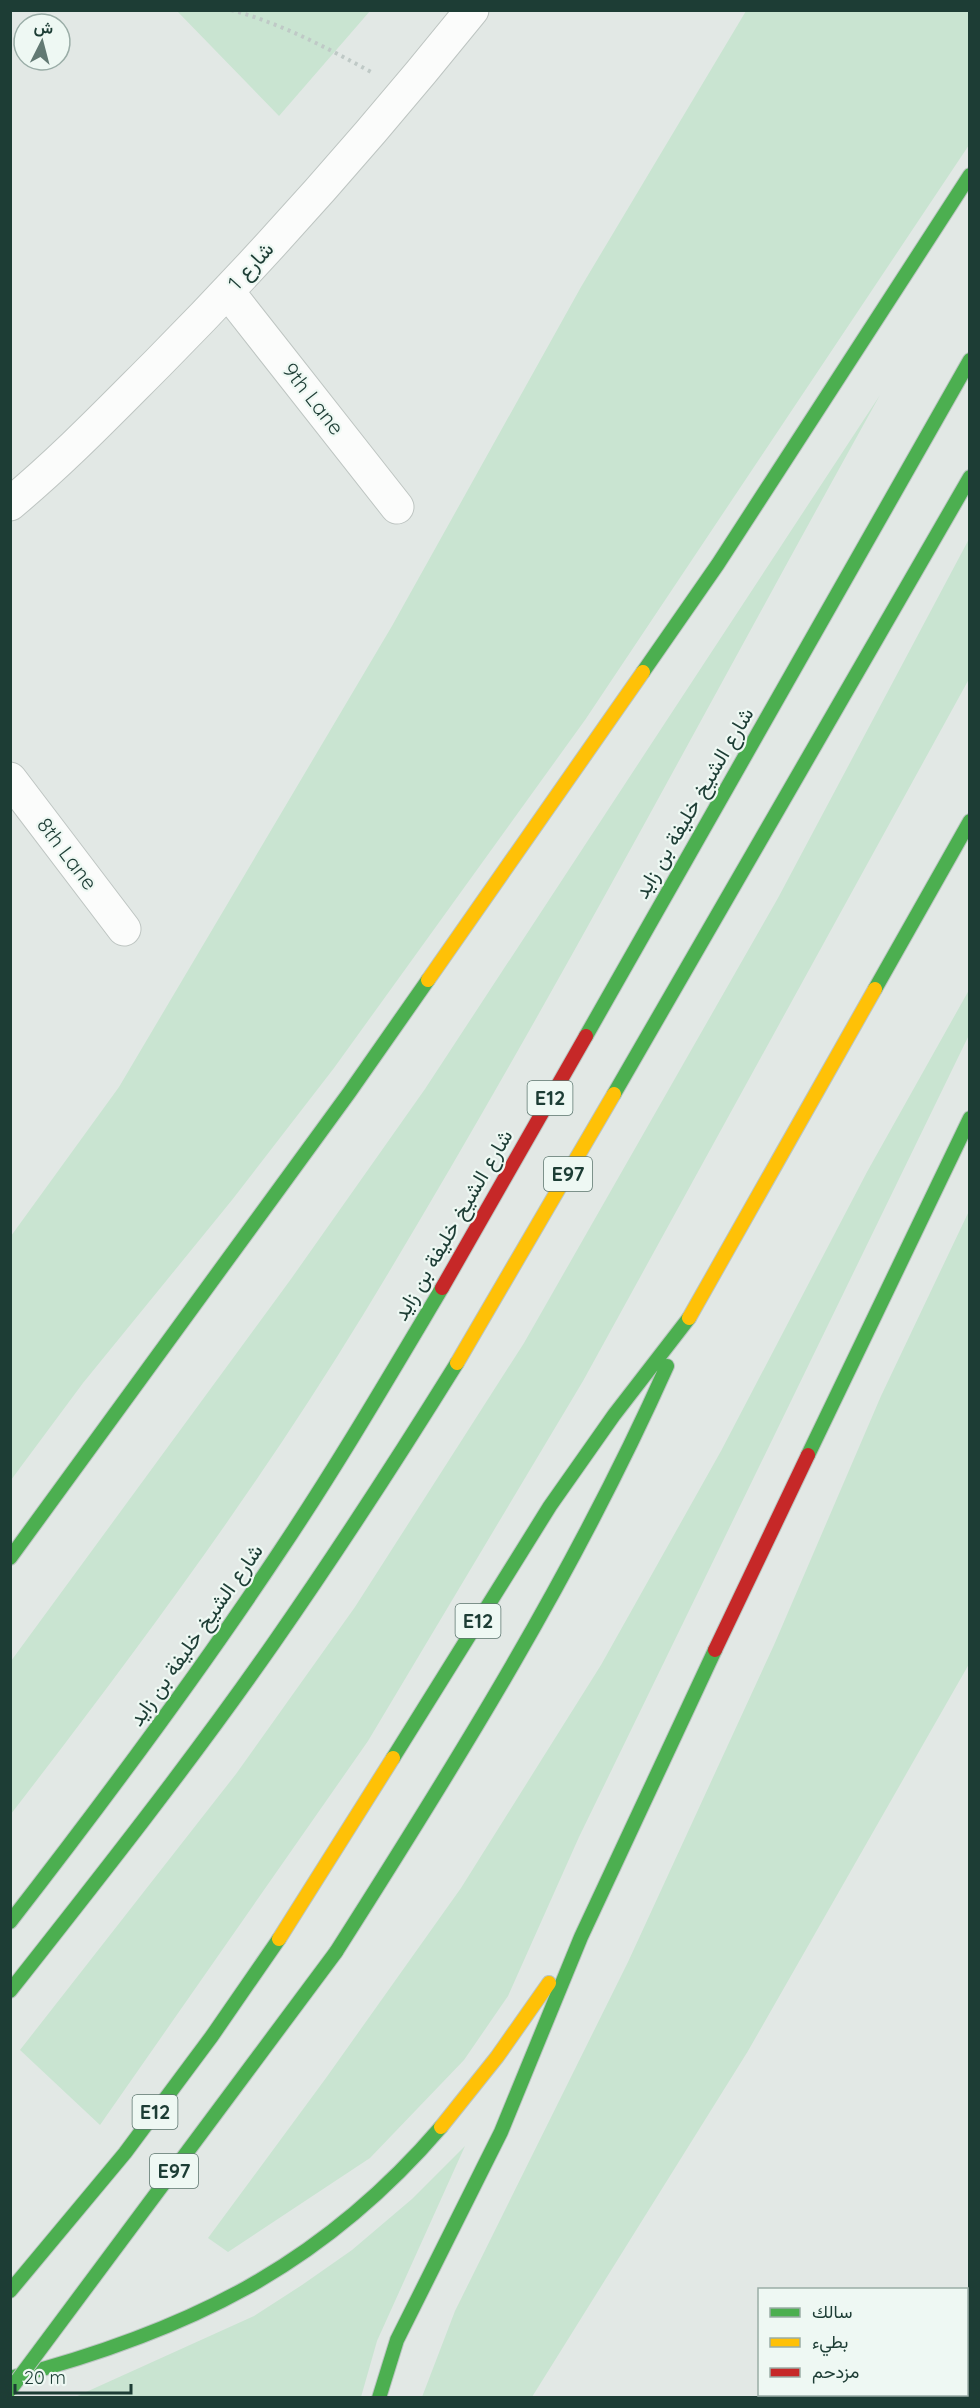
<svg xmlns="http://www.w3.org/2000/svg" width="980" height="2408" viewBox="0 0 980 2408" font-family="Quicksand,Vazirmatn,sans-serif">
  <rect width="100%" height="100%" fill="#e2e8e5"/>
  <path fill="#c9e4d1" d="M 177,11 L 370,11 L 279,116 Z
    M 746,11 L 969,11 L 969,145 L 585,720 L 334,1068 L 232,1200 L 83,1383 L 11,1480 L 11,1236 L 119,1087 L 392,626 L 581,287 Z
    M 880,395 C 709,702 546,1014 363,1315 C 257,1489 135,1653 11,1814 L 11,1661 L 291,1279 L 425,1089 Z
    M 969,539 L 969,679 L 583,1381 L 368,1741 L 100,2125 L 20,2050 L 236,1774 L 355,1607 L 524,1343 L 778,898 Z
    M 969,990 L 969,1035 L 579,1837 L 508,1996 L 464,2060 L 370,2158 L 228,2252 L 208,2238 L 326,2078 L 461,1888 L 601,1665 L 721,1451 L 867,1172 Z
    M 969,1211 L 969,1664 L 748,2051 L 532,2397 L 422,2397 L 455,2311 L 628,1962 L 774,1645 L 881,1396 Z
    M 465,2146 L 377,2341 L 361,2397 L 75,2397 L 254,2316 L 302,2285 L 352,2250 L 412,2199 Z"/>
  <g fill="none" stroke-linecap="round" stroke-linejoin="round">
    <defs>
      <path id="street" d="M 228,292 L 397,507
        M 10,504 C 63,460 110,411 158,363 C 269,251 373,133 472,10
        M 10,779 L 124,929"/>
      <path id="fast" d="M 643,672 L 718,564 L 970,175
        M 875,989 L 970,821
        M 586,1036 L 970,360
        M 614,1094 L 970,477
        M 808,1455 L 970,1118
        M 10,1558 L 349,1093 L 428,980
        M 393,1758 L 550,1506 L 614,1415 L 689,1318
        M 10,1922 C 104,1801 195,1679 280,1551 C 337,1466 389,1377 442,1288
        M 336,1952 C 457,1762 575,1572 667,1366
        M 10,1991 C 100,1877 190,1763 273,1644 C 337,1552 398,1458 457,1363
        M 10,2291 L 125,2153 L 212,2036 L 279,1939
        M 10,2378 C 186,2332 321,2267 441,2127
        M 379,2398 L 397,2340 L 501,2132 L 581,1937 L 715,1650"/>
      <path id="slow" d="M 428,980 L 643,672
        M 689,1318 L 875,989
        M 457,1363 L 614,1094
        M 279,1939 L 393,1758
        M 441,2127 L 497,2057 L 549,1983"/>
      <path id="jam" d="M 442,1288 L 586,1036
        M 715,1650 L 808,1455"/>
    </defs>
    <use href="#street" stroke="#bec5c2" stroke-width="35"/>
    <use href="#fast" stroke="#bbc5c2" stroke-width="16"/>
    <use href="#slow" stroke="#bbc5c2" stroke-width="16"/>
    <use href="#jam" stroke="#bbc5c2" stroke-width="16"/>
    <path stroke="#bfc9c6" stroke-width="4" stroke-dasharray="3 4.5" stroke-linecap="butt" d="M 231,10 C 283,24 327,48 373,73"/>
    <use href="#street" stroke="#fbfcfb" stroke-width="33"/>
    <use href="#fast" stroke="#4caf50" stroke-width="14"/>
    <use href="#slow" stroke="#ffc107" stroke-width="14"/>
    <use href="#jam" stroke="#c62828" stroke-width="14"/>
    <defs>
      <path id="fast-bridge" d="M 10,2390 L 336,1952"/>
    </defs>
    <use href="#fast-bridge" stroke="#bbc5c2" stroke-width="16" stroke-linecap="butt"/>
    <use href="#fast-bridge" stroke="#4caf50" stroke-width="14"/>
  </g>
  <g text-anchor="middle" stroke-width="4.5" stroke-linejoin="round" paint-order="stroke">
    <g fill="#eef8f3" stroke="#5c756e" stroke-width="1.5">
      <rect x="527.5" y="1081" width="45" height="34" rx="4.5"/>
      <rect x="544" y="1157" width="48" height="34" rx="4.5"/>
      <rect x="455.5" y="1604" width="45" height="34" rx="4.5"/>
      <rect x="132.5" y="2095" width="45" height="34" rx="4.5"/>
      <rect x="150" y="2154" width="48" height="34" rx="4.5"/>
    </g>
    <g font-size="20" font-weight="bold" fill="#1d3d35">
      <text x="550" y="1105">E12</text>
      <text x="568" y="1181">E97</text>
      <text x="478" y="1628">E12</text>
      <text x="155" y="2119">E12</text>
      <text x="174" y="2178">E97</text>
    </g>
    <g font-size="21" fill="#1d3d35" stroke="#eef8f3">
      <text transform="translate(251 266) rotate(-48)" y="7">شارع 1</text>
      <text transform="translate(313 399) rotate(52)" y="7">9th Lane</text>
      <text transform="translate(694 803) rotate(-60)" y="7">شارع الشيخ خليفة بن زايد</text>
      <text transform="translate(67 854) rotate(53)" y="7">8th Lane</text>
      <text transform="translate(453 1225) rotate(-60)" y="7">شارع الشيخ خليفة بن زايد</text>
      <text transform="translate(196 1635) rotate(-55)" y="7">شارع الشيخ خليفة بن زايد</text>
    </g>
  </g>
  <rect width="980" height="2408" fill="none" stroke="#1d3d35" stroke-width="24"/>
  <rect x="758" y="2288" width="210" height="108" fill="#eef8f3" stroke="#9aada7" stroke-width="1.5"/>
  <rect x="770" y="2308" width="30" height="9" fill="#4caf50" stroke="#9aada7" stroke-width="1.5"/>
  <text x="812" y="2318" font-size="18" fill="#1d3d35">سالك</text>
  <rect x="770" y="2338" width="30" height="9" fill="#ffc107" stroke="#9aada7" stroke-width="1.5"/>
  <text x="812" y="2348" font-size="18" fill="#1d3d35">بطيء</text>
  <rect x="770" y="2368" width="30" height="9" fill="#c62828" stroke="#9aada7" stroke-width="1.5"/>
  <text x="812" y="2378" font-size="18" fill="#1d3d35">مزدحم</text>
  <g transform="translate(42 42) rotate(6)"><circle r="28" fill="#eef8f3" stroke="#9aada7" stroke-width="1.5"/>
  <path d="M0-4.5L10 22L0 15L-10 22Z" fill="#627973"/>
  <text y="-9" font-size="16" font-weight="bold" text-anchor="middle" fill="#1d3d35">ش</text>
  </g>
  <path d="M15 2384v9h116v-9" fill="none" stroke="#1d3d35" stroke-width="3"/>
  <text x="24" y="2384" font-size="18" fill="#1d3d35" stroke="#eef8f3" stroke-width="4.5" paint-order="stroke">20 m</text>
</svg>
